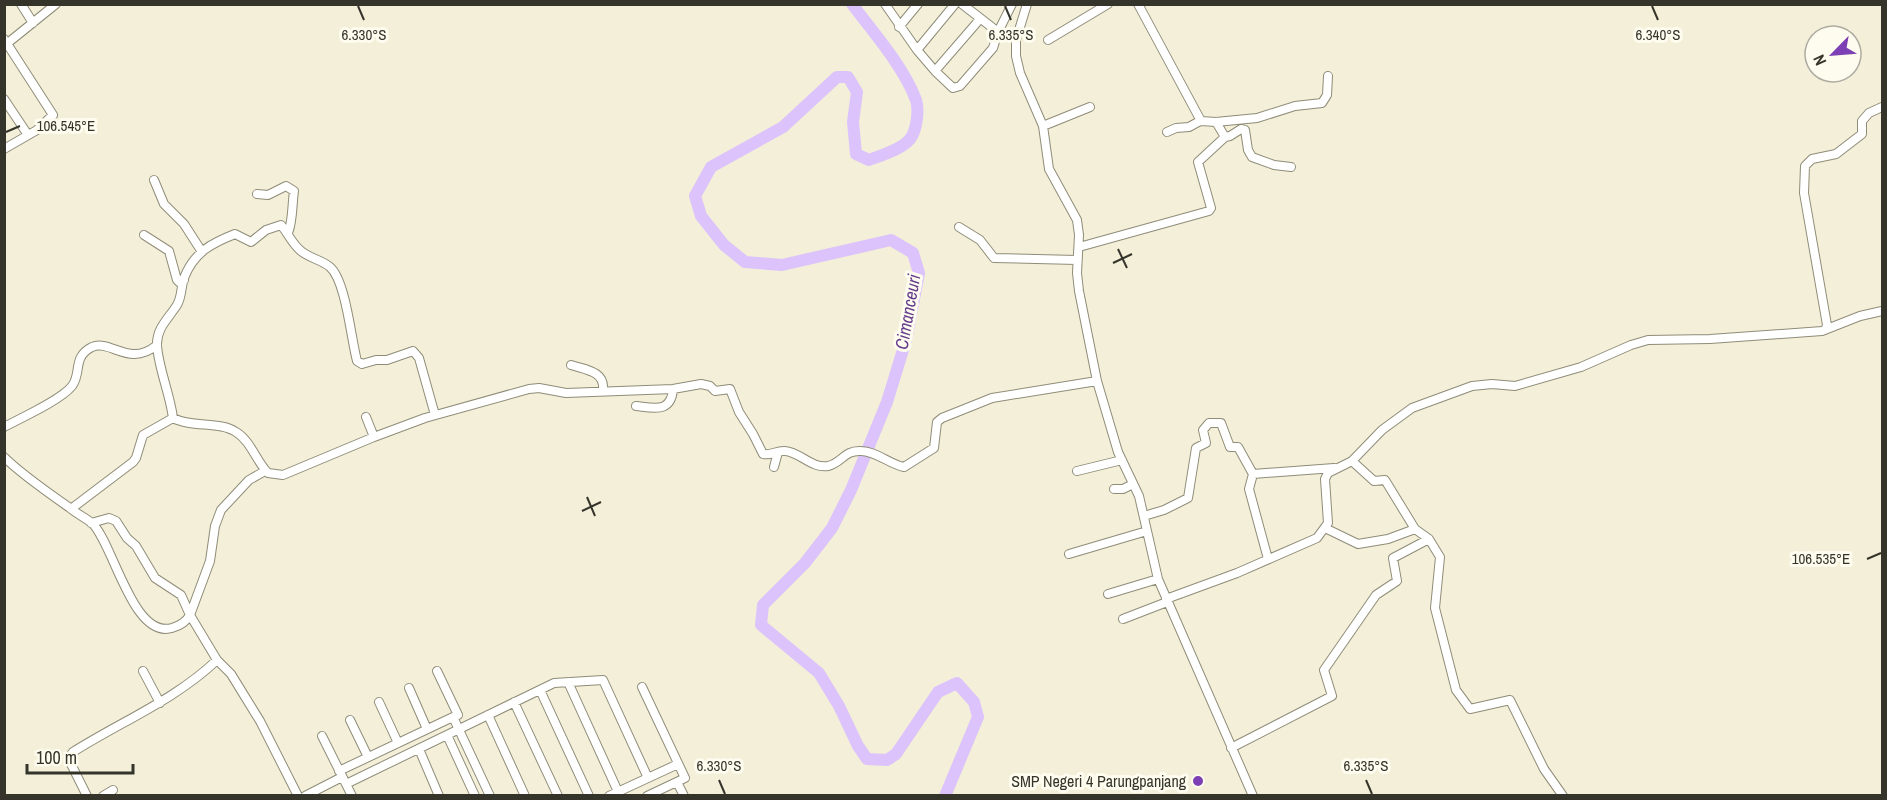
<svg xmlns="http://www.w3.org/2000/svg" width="1887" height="800" viewBox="0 0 1887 800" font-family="'Archivo Narrow',sans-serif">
  <rect width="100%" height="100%" fill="#f3efd9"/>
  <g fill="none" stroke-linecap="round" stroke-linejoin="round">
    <path stroke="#dcc3fb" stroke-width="12" d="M 852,4 C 873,32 904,67 916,100 C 919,109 917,127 912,136 C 906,148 882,155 869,160 L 856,154 L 853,122 L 857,92 L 848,77 L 837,77 L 783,127 L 711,167 L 695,196 L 701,216 L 724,245 L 745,262 L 782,265 L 891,240 L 913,253 L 919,273 L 906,340 L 887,402 L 851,490 L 832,528 L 805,563 L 763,605 L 761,625 L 819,673 L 839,706 L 858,746 L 867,759 L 887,760 L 896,754 L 938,692 L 957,683 L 974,702 L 978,717 L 945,796"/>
    <defs>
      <path id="minor" d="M 21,4 L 33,23
        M 885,4 L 917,50 L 955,4
        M 962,4 L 998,32
        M 1027,4 L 1016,40 L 1016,56 L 1020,73 L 1043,126 L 1049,169 L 1077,220 L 1079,235 L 1077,273 L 1079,291 L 1097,381 L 1118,452 L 1139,496 L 1158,579 L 1253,796
        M 1138,4 L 1201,121 L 1216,122 L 1257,118 L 1295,106 L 1322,103 L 1327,95 L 1328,76
        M 899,27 L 918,4
        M 4,39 L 53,115 L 37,130 L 4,149
        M 1048,40 L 1108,4
        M 4,46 L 56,4
        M 917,50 L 935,71 L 980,19
        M 935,71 L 953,88 L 960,86 L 993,48 L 998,32 L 1012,4
        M 4,99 L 28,135
        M 1216,122 L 1225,137 L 1230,136 L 1241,129 L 1245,130 L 1248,150 L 1252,157 L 1274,165 L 1291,167
        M 1043,126 L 1090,107
        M 1167,132 L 1176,128 L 1189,127 L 1200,121
        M 154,180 L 164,204 L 184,224 L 202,252
        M 257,194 L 268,195 L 286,186 L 294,191 C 292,204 293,221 288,233
        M 959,227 L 980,240 L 994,258 L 1077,260
        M 144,235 L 169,251 L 177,280 L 179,282 L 184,280
        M 1079,247 L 1209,211 L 1211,208 L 1198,162 L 1225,137
        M 1826,328 L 1827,325 L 1804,193 L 1805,166 L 1812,159 L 1836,154 L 1862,134 L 1862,121 L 1869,113 L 1882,107
        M 571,365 C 586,370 605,371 603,390
        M 636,406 C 655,408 671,413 673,389
        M 366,417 L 374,437
        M 173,418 C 192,428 220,421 236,432 C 251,441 256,461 268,473 L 283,475 L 374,437 L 425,418 L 529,389 L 539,388 L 566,393 L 673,389 L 701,384 L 710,386 L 715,391 L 730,389 L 739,412 L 753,434 L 763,454 C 771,456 777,450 785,451 C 800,452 812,469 828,466 C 842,463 844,450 861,451 C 876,451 889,464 904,467 L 934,448 L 937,422 L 942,418 L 992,398 L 1097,381
        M 173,418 C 170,394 159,370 157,346 C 156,328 169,318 177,305 C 182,297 181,286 184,278 C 194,252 212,243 235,234 L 251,242 L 266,230 L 281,225 C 288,233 292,244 301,251 C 309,258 322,260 330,267 C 346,281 351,339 357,361 L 362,364 L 376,360 L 387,360 L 413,351 L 419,358 L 435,415
        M 4,427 C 21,418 61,400 72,386 C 82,373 72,357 92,347 C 111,339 129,368 157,345
        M 4,457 C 21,474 50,494 70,508 C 77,514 86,518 93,524 C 114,546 133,639 172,628 C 179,626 186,622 190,615 L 217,660 L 231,674 L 260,721 L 298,796
        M 1352,461 L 1374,481 L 1385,480 L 1415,529 L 1429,539 L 1440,557 L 1435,608 L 1456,690 L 1470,709 L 1510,700 L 1544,769 L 1563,796
        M 774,467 L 778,452
        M 1077,471 L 1122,460
        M 1114,489 L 1123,489 L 1133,484
        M 71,509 L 133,462 L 136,458 L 143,435 L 173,418
        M 1144,516 L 1164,510 L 1188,498 L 1196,448 L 1206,443 L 1203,430 L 1209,423 L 1221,423 L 1230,447 L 1238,447 L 1253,474
        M 91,523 L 109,518 L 116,521 L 127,538 L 136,546 L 155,578 L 181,595 L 190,615
        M 1325,528 L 1358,544 L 1388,539 L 1415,529
        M 1069,554 L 1147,531
        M 1268,559 L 1249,489 L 1253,474 L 1334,468
        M 1108,594 L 1158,579
        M 1166,599 L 1237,573 L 1317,538 L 1328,523 L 1325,479 L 1328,473 L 1352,461 L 1382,430 L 1412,408 L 1472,386 L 1492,384 L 1515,386 L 1581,367 L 1631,345 L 1648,340 L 1710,339 L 1822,331 L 1860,316 L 1882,311
        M 190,615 L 210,561 L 215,526 L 221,510 L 249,480 L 265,471
        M 1123,619 L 1167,602
        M 143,671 L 160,703
        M 437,671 L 458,715 L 453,717
        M 568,682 L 620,796
        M 642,687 L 685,778 L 647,796
        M 409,688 L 427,729
        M 540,690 L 589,796
        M 379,702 L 398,743
        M 514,702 L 558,796
        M 488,715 L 525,796
        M 350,720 L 368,757
        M 447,735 L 475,796
        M 322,736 L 352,796
        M 1231,748 L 1332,696 L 1324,670 L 1376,595 L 1397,581 L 1393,558 L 1429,539
        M 419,749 L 439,796
        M 339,771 L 453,717 L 490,796
        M 677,782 L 684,796
        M 346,784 L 554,683 L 603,680 L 648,778
        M 87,796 L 70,762 L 70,756 L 73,752 C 122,721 175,700 217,660
        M 103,796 L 113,790
        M 305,796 L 342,777
        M 609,796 L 678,764"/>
    </defs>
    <use href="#minor" stroke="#8f8c78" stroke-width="10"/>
    <use href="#minor" stroke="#fff" stroke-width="8"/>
  </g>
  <path fill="none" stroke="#35342b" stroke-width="2" d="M 358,6 L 364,20M 1005,6 L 1011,20M 1652,6 L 1658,20M 6,132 L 20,126M 1118,249 L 1127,268M 1113,263 L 1132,254M 587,497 L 595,516M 582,511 L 601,502M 1867,559 L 1881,553M 719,780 L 725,794M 1366,780 L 1372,794"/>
  <circle fill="#7d3fb4" stroke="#fefcef" stroke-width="2" cx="1198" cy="781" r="6"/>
  <g text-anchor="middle" stroke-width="6" stroke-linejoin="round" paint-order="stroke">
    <g font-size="16" fill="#35342b" stroke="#fefcef" text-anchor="end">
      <text x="1186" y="787">SMP Negeri 4 Parungpanjang</text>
    </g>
    <g font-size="18" font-style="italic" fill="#663d8d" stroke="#fefcef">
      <text transform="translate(908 312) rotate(-80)" y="6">Cimanceuri</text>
    </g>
  </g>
  <g font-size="15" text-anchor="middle" fill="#35342b" stroke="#fefcef" stroke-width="6" stroke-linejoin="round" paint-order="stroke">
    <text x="364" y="40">6.330°S</text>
    <text x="1011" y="40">6.335°S</text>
    <text x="1658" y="40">6.340°S</text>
    <text x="66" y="131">106.545°E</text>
    <text x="1821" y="564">106.535°E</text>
    <text x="719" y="771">6.330°S</text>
    <text x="1366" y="771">6.335°S</text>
  </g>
  <rect width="1887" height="800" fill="none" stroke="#35342b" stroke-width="12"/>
  <g transform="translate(1833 54) rotate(245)"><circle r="28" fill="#fefcef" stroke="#aeaca1" stroke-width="1.5"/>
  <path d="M0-4.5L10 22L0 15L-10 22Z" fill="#7d3fb4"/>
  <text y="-9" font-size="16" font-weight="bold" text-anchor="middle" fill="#35342b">N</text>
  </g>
  <path d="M27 764v9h106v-9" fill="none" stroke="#35342b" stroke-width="3"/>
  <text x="36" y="764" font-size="18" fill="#35342b" stroke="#fefcef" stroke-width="4.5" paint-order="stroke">100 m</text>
</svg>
